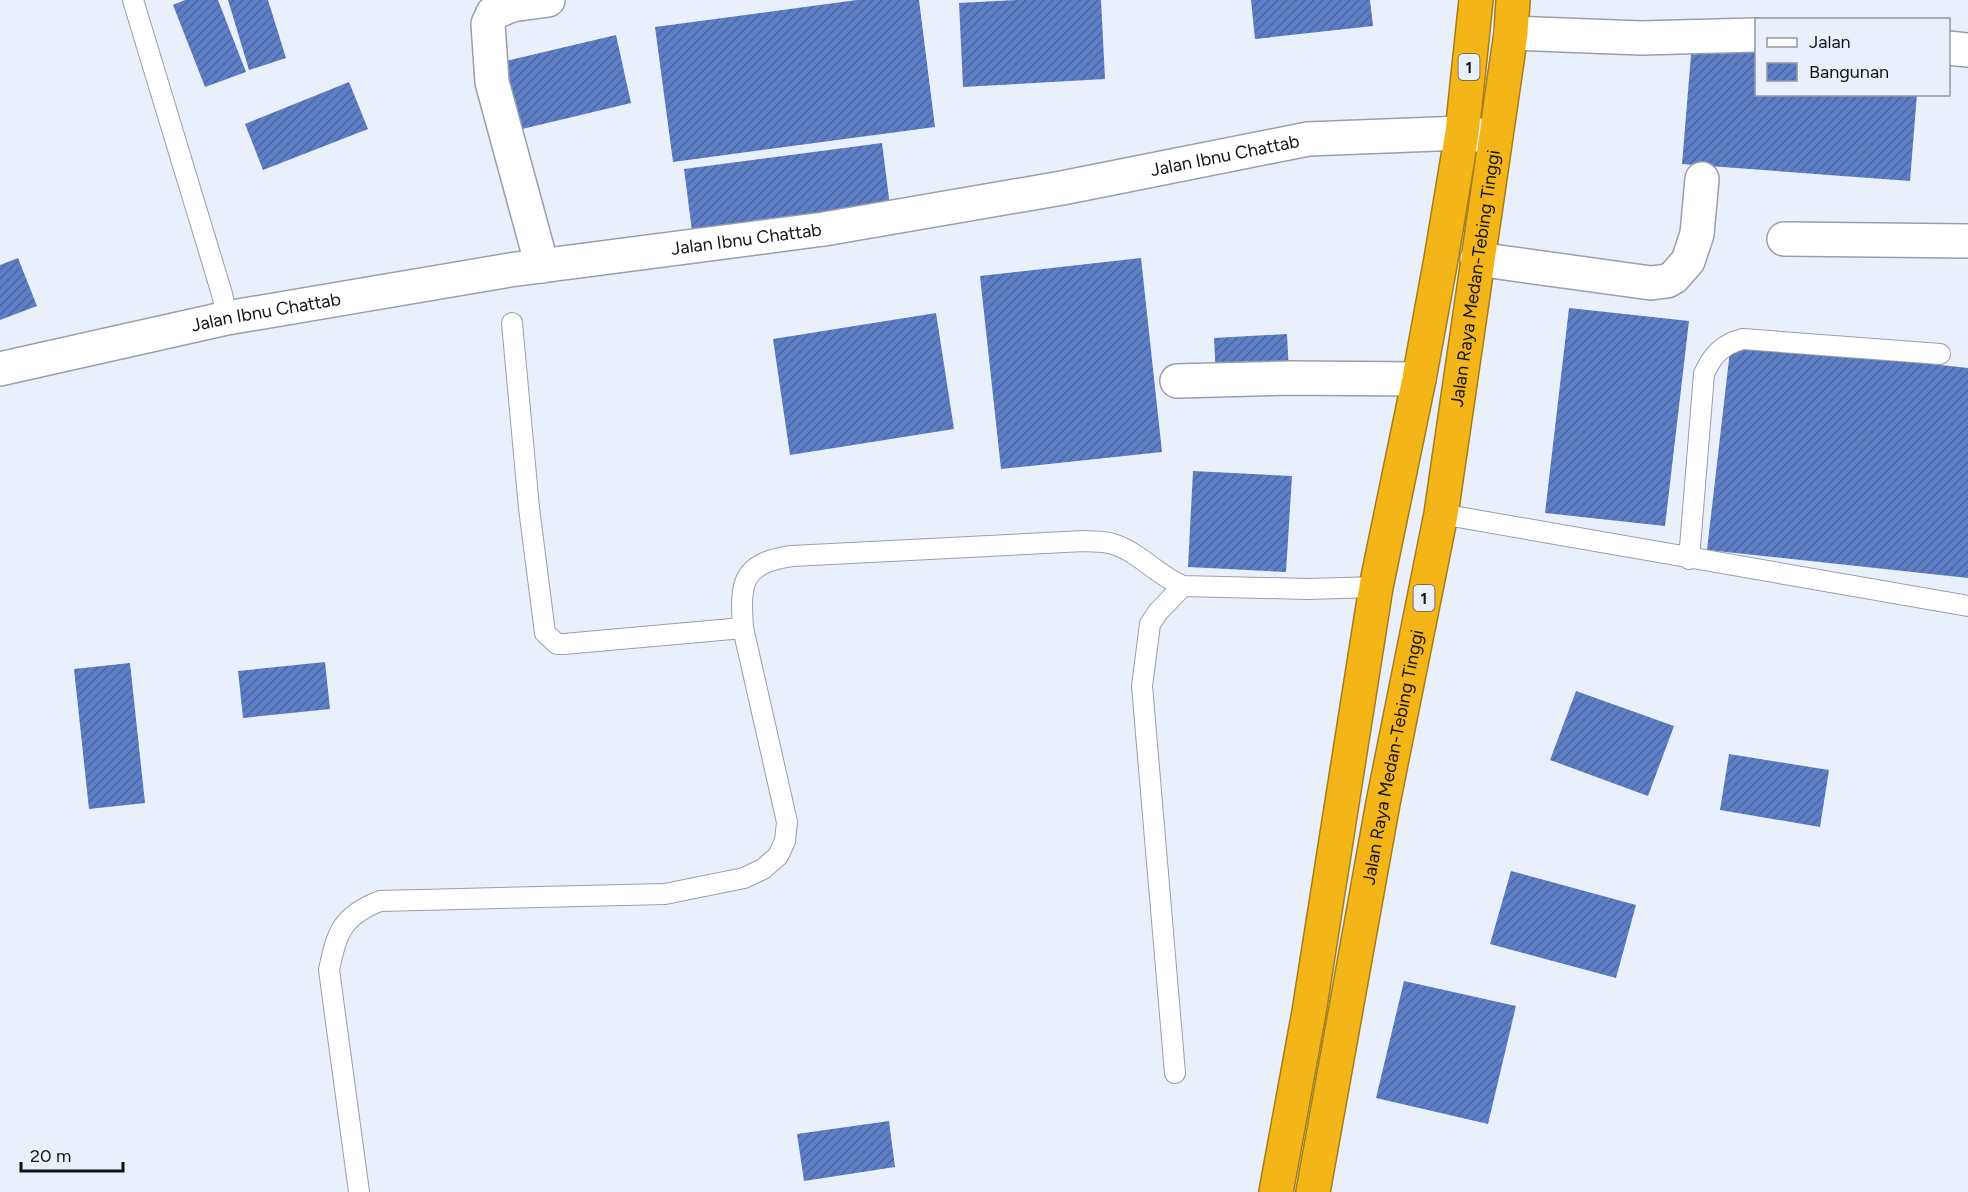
<svg xmlns="http://www.w3.org/2000/svg" width="1968" height="1192" viewBox="0 0 1968 1192" font-family="Figtree,sans-serif">
  <defs>
    <pattern id="building-hatch" width="6" height="6" patternUnits="userSpaceOnUse" patternTransform="scale(1.5)"><rect width="6" height="6" fill="#5e7fc5"/><path d="M-1 1l2-2M0 6l6-6M5 7l2-2" fill="none" stroke="#4c679f"/></pattern>
  </defs>
  <rect width="100%" height="100%" fill="#eaf0fb"/>
  <path fill="url(#building-hatch)" d="M 185,0 L 218,0 L 246,72 L 205,87 L 173,5 Z
    M 228,0 L 268,0 L 286,58 L 249,70 Z
    M 857,0 L 919,0 L 935,127 L 673,162 L 655,27 Z
    M 1016,0 L 1101,0 L 1105,79 L 963,87 L 959,3 Z
    M 1251,0 L 1370,0 L 1373,26 L 1255,39 Z
    M 616,35 L 631,103 L 518,130 L 502,62 Z
    M 1692,43 L 1756,48 L 1756,94 L 1917,94 L 1910,181 L 1682,164 Z
    M 349,82 L 368,129 L 263,170 L 245,124 Z
    M 882,143 L 890,206 L 692,231 L 684,169 Z
    M 18,258 L 37,306 L 0,320 L 0,265 Z
    M 1141,258 L 1162,452 L 1001,469 L 980,276 Z
    M 1569,308 L 1689,321 L 1665,526 L 1545,513 Z
    M 936,313 L 954,429 L 790,455 L 773,339 Z
    M 1287,334 L 1289,374 L 1216,378 L 1214,338 Z
    M 1731,342 L 1968,368 L 1968,578 L 1707,550 Z
    M 1193,471 L 1292,476 L 1286,572 L 1188,567 Z
    M 325,662 L 330,709 L 243,718 L 238,671 Z
    M 130,663 L 145,803 L 89,809 L 74,669 Z
    M 1576,691 L 1674,726 L 1648,796 L 1550,760 Z
    M 1729,754 L 1829,770 L 1820,827 L 1720,810 Z
    M 1511,871 L 1636,905 L 1616,978 L 1490,944 Z
    M 1404,981 L 1516,1006 L 1488,1124 L 1376,1098 Z
    M 889,1121 L 895,1167 L 804,1181 L 797,1134 Z"/>
  <g fill="none" stroke-linecap="round" stroke-linejoin="round">
    <defs>
      <path id="lane" d="M 133,0 L 222,294 L 227,318
        M 512,323 L 529,508 L 545,633 L 557,644 L 564,644 L 743,628
        M 1441,514 L 1968,606
        M 1689,559 L 1704,374 C 1712,355 1723,344 1743,339 L 1940,354
        M 1175,1073 L 1142,686 L 1150,624 L 1158,612 L 1183,586
        M 359,1192 L 329,970 C 337,932 342,916 380,901 L 665,894 L 744,878 L 763,869 L 778,856 L 785,841 L 787,822 L 743,628 C 740,583 741,563 792,556 L 1084,541 C 1093,542 1104,541 1113,544 C 1139,552 1158,576 1183,586 L 1307,589 L 1376,587"/>
      <g id="street">
        <path d="M 1511,33 L 1641,38 L 1756,35"/>
        <path d="M 1948,48 L 1968,50"/>
        <path d="M 1784,239 L 1968,241"/>
        <path d="M 1477,259 L 1651,283 L 1667,281 L 1674,277 L 1688,261 L 1697,234 L 1702,179"/>
        <path d="M 542,266 L 492,82 L 488,24 L 493,13 L 512,5 L 548,0"/>
        <path id="s1" d="M 0,369 L 227,318 L 510,270 L 824,229 L 1062,188 L 1308,139 L 1462,133 L 1495,137"/>
        <path d="M 1177,381 L 1289,378 L 1419,379"/>
      </g>
      <g id="highway">
        <path d="M 1276,1192 L 1309,1012 L 1376,587 L 1419,379 L 1441,259 L 1462,133 L 1476,0"/>
        <path id="s2" d="M 1313,1192 L 1383,803 L 1441,514 L 1511,33 L 1513,0"/>
      </g>
    </defs>
    <use href="#lane" stroke="#999fa9" stroke-width="22"/>
    <use href="#street" stroke="#999fa9" stroke-width="36"/>
    <use href="#highway" stroke="#a57d18" stroke-width="36"/>
    <use href="#lane" stroke="#fff" stroke-width="20"/>
    <use href="#street" stroke="#fff" stroke-width="33"/>
    <use href="#highway" stroke="#f4b518" stroke-width="33"/>
  </g>
  <g text-anchor="middle" stroke-width="4.5" stroke-linejoin="round" paint-order="stroke">
    <g fill="#eaf0fb" stroke="#53565b" stroke-width="1.5">
      <rect x="1458.5" y="54" width="21" height="26" rx="4.5"/>
      <rect x="1413.5" y="585" width="21" height="26" rx="4.5"/>
    </g>
    <g font-size="16" font-weight="bold" fill="#121417">
      <text x="1469" y="73">1</text>
      <text x="1424" y="604">1</text>
    </g>
    <g font-size="18" fill="#121417" stroke="#eaf0fb">
      <text dy="6" stroke="none"><textPath href="#s1" startOffset="1244">Jalan Ibnu Chattab</textPath></text>
      <text dy="6" stroke="none"><textPath href="#s1" startOffset="758">Jalan Ibnu Chattab</textPath></text>
      <text dy="6" stroke="none"><textPath href="#s2" startOffset="928">Jalan Raya Medan-Tebing Tinggi</textPath></text>
      <text dy="6" stroke="none"><textPath href="#s1" startOffset="272">Jalan Ibnu Chattab</textPath></text>
      <text dy="6" stroke="none"><textPath href="#s2" startOffset="442">Jalan Raya Medan-Tebing Tinggi</textPath></text>
    </g>
  </g>
  <rect x="1755" y="18" width="195" height="78" fill="#eaf0fb" stroke="#9498a0" stroke-width="1.5"/>
  <rect x="1767" y="38" width="30" height="9" fill="#ffffff" stroke="#9498a0" stroke-width="1.5"/>
  <text x="1809" y="48" font-size="18" fill="#121417">Jalan</text>
  <rect x="1767" y="63" width="30" height="18" fill="url(#building-hatch)" stroke="#9498a0" stroke-width="1.5"/>
  <text x="1809" y="78" font-size="18" fill="#121417">Bangunan</text>
  <path d="M21 1162v9h102v-9" fill="none" stroke="#121417" stroke-width="3"/>
  <text x="30" y="1162" font-size="18" fill="#121417" stroke="#eaf0fb" stroke-width="4.5" paint-order="stroke">20 m</text>
</svg>
